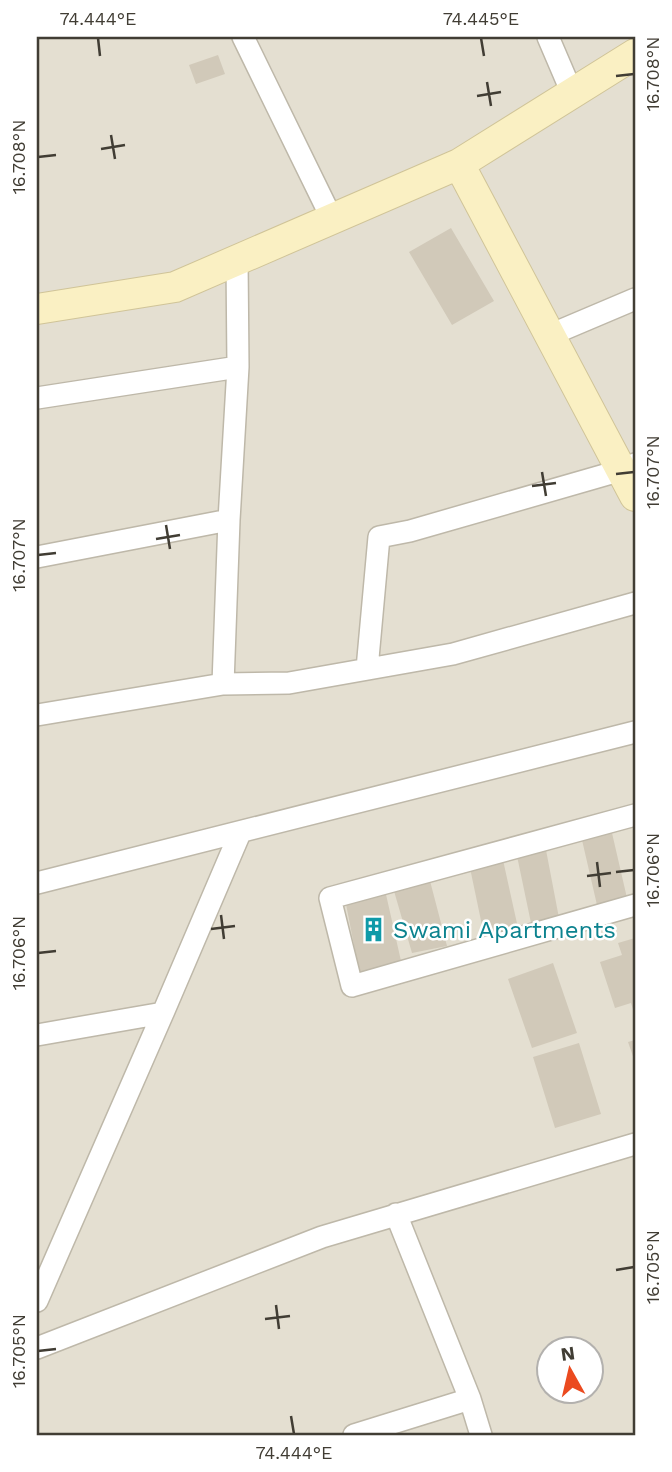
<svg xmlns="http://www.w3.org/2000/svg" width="672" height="1472" viewBox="0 0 672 1472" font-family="'Work Sans',sans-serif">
  <rect width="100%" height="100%" fill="#f0ede3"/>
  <path fill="#e4dfd1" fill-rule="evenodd" d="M 37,37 L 635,37 L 635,1435 L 37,1435 ZM 550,1350 L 592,1350 L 592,1392 L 550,1392 Z"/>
  <path fill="#d1c9b9" d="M 218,55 L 225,74 L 196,84 L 189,65 Z
    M 451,228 L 494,301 L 452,325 L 409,252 Z
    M 612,833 L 627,898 L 597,905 L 582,840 Z
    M 546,850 L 559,918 L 531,923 L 517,856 Z
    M 503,860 L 518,928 L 484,935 L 470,868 Z
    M 429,877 L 447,946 L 412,953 L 394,891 Z
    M 385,890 L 401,961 L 360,976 L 345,899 Z
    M 635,938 L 635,1016 L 631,1003 L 615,1008 L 600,962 L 622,955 L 618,943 Z
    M 553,963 L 577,1033 L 532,1048 L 508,979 Z
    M 635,1040 L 635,1062 L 628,1042 Z
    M 579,1043 L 601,1114 L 555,1128 L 533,1057 Z"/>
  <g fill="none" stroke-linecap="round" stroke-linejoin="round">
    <defs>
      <path id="street" d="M 243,37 L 332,219
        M 548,37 L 572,93
        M 550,335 L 635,299
        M 37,398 L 238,367 L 237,260
        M 37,557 L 229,520 L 238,367
        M 367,669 L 379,537 L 410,531 L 622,470 L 635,464
        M 223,684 L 289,683 L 453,654 L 635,603
        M 37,715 L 223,684 L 229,520
        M 635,815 L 330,898 L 352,986 L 635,905
        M 37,883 L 635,732
        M 163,1013 L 240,833
        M 37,1035 L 163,1013 L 37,1301
        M 396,1214 L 470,1399 L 481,1435
        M 37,1348 L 322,1237 L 635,1144
        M 354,1435 L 470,1399"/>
      <path id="secondary" d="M 459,164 L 635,496
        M 37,309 L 175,287 L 459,164 L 635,54"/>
    </defs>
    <use href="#street" stroke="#beb8a9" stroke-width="24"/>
    <use href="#secondary" stroke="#d0c498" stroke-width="32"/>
    <use href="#street" stroke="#fff" stroke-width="21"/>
    <use href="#secondary" stroke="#faf0c3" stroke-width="30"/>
  </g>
  <path fill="none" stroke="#413d34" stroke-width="2.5" d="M 98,38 L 100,56M 481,38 L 484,56M 616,76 L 634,74M 487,82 L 491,106M 477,96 L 501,92M 111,135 L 115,159M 101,149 L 125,145M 38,157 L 56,155M 542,472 L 546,496M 616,474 L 634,472M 532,486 L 556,483M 166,525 L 170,549M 156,539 L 180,535M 38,555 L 56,553M 597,862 L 600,887M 616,872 L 634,870M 587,876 L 611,873M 221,915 L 224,939M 211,929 L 235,926M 38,953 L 56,951M 616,1270 L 634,1267M 276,1305 L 279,1329M 265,1319 L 290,1316M 38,1351 L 56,1349M 291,1416 L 294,1434"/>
  <defs>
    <symbol id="building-bare" viewBox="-9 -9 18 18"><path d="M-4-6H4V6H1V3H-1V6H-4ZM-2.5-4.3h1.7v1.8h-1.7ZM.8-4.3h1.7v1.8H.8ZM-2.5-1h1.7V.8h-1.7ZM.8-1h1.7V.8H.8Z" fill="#0f9aa8" stroke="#fff" stroke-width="2.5" paint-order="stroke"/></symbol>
  </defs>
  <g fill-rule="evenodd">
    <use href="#building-bare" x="356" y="912" width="35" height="35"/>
  </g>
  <g text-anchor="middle" stroke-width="5" stroke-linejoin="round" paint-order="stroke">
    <g font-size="24" fill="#0d838f" stroke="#fff" text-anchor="start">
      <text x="393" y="938">Swami Apartments</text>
    </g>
  </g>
  <rect width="672" height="1472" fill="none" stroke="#ffffff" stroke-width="77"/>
  <g transform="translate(570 1370) rotate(352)"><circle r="33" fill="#ffffff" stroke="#b3b1ae" stroke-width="2"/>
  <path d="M0-5L12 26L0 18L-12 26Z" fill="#eb4a1f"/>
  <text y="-10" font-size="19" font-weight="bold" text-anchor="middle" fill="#413d34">N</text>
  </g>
  <rect x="38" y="38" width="596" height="1396" fill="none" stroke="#413d34" stroke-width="2.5"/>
  <g font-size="18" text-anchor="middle" fill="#413d34">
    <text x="98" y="25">74.444°E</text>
    <text x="481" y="25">74.445°E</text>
    <text transform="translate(653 74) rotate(-90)" y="6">16.708°N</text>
    <text transform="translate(19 157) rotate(-90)" y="6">16.708°N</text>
    <text transform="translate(653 472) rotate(-90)" y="6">16.707°N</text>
    <text transform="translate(19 555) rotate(-90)" y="6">16.707°N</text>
    <text transform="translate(653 870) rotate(-90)" y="6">16.706°N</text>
    <text transform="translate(19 953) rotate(-90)" y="6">16.706°N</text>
    <text transform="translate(653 1267) rotate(-90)" y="6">16.705°N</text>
    <text transform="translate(19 1351) rotate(-90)" y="6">16.705°N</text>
    <text x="294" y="1459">74.444°E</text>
  </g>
</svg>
